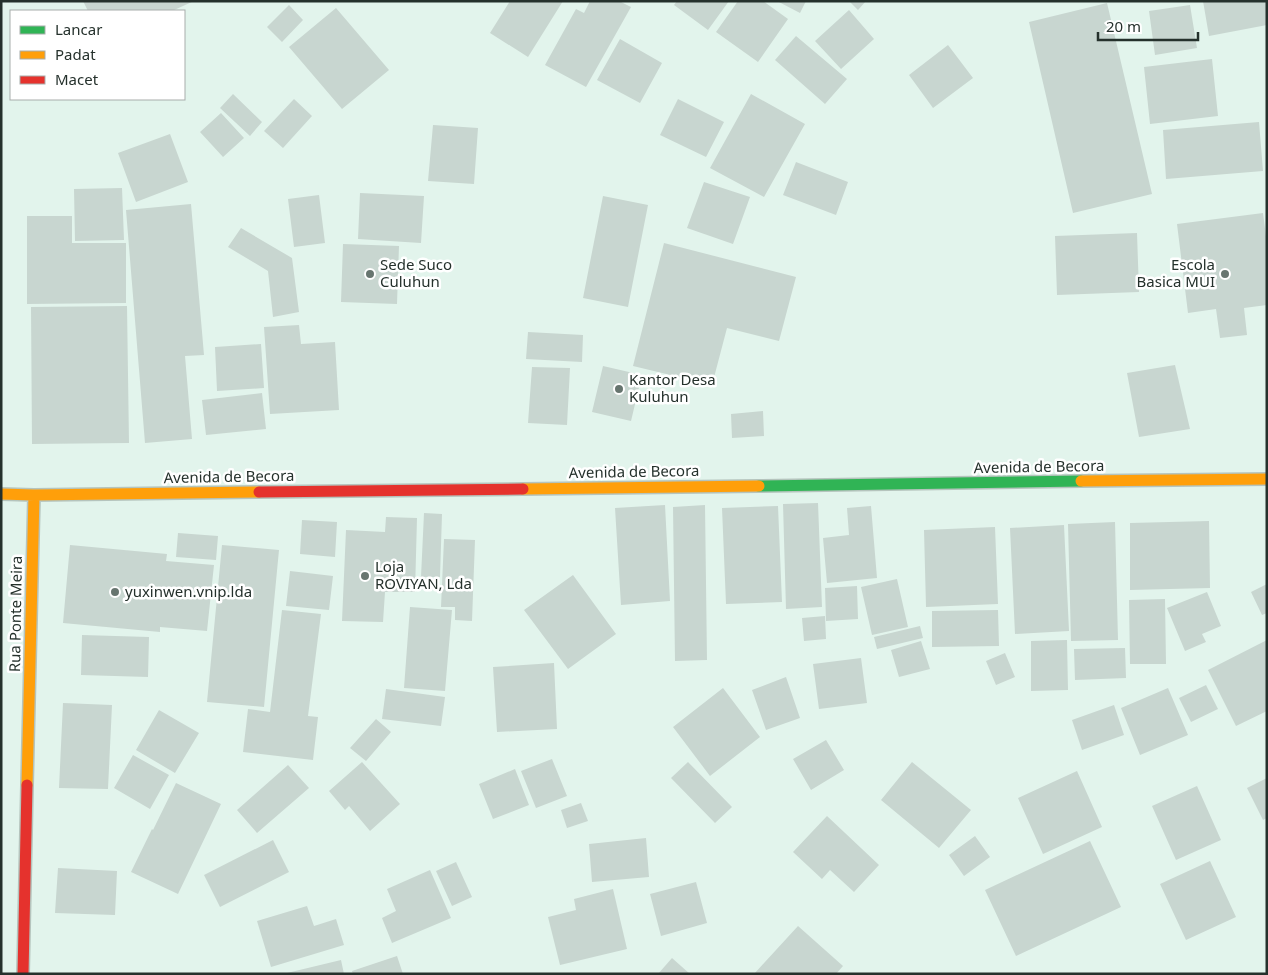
<svg xmlns="http://www.w3.org/2000/svg" width="1268" height="975" viewBox="0 0 1268 975" font-family="'Noto Sans',sans-serif">
  <rect width="100%" height="100%" fill="#e2f4ec"/>
  <path fill="#c8d6d0" d="M 83,1 L 194,1 L 172,11 L 88,11 Z
    M 510,1 L 563,1 L 528,57 L 490,33 Z
    M 590,1 L 619,1 L 631,7 L 586,87 L 545,65 L 576,9 L 584,13 Z
    M 677,1 L 729,1 L 708,30 L 674,5 Z
    M 738,1 L 763,1 L 788,19 L 758,62 L 716,32 Z
    M 777,1 L 806,1 L 800,13 Z
    M 849,1 L 866,1 L 858,10 Z
    M 1203,1 L 1267,1 L 1267,25 L 1209,36 Z
    M 1107,3 L 1152,194 L 1073,213 L 1029,22 Z
    M 289,5 L 303,20 L 282,42 L 267,27 Z
    M 1190,5 L 1197,48 L 1155,55 L 1149,11 Z
    M 336,8 L 389,70 L 342,109 L 289,47 Z
    M 849,10 L 874,39 L 841,69 L 815,41 Z
    M 796,36 L 847,79 L 825,104 L 775,60 Z
    M 620,39 L 662,63 L 640,103 L 597,80 Z
    M 948,45 L 973,78 L 933,108 L 909,75 Z
    M 1212,59 L 1218,116 L 1150,124 L 1144,67 Z
    M 233,94 L 262,122 L 250,136 L 220,108 Z
    M 751,94 L 805,124 L 764,197 L 710,168 Z
    M 294,99 L 312,116 L 283,148 L 264,131 Z
    M 678,99 L 724,122 L 706,157 L 660,135 Z
    M 221,113 L 244,138 L 223,157 L 200,132 Z
    M 1259,122 L 1263,171 L 1166,179 L 1163,130 Z
    M 433,125 L 478,128 L 474,184 L 428,181 Z
    M 170,134 L 188,182 L 136,202 L 118,153 Z
    M 796,162 L 848,182 L 836,215 L 783,195 Z
    M 704,182 L 750,197 L 733,244 L 687,228 Z
    M 122,188 L 124,240 L 75,241 L 74,189 Z
    M 360,193 L 424,196 L 421,243 L 358,239 Z
    M 319,195 L 325,243 L 294,247 L 288,199 Z
    M 603,196 L 648,205 L 628,307 L 583,298 Z
    M 191,204 L 204,355 L 185,356 L 192,439 L 145,443 L 126,210 Z
    M 1263,213 L 1267,244 L 1267,305 L 1244,308 L 1247,335 L 1220,338 L 1216,309 L 1188,313 L 1177,224 Z
    M 27,216 L 72,216 L 72,243 L 126,243 L 126,303 L 27,304 Z
    M 241,228 L 292,258 L 299,312 L 273,317 L 268,271 L 228,247 Z
    M 1137,233 L 1139,292 L 1057,295 L 1055,236 Z
    M 664,243 L 796,277 L 779,341 L 727,328 L 712,385 L 633,366 Z
    M 343,244 L 399,246 L 397,304 L 341,302 Z
    M 127,306 L 129,443 L 32,444 L 31,307 Z
    M 299,325 L 301,344 L 335,342 L 339,410 L 270,414 L 264,327 Z
    M 528,332 L 583,335 L 582,362 L 526,359 Z
    M 261,344 L 264,388 L 217,391 L 215,347 Z
    M 1175,365 L 1190,429 L 1139,437 L 1127,373 Z
    M 603,366 L 642,375 L 631,421 L 592,412 Z
    M 532,367 L 570,368 L 567,425 L 528,423 Z
    M 262,393 L 266,429 L 206,435 L 202,400 Z
    M 763,411 L 764,436 L 732,438 L 731,414 Z
    M 818,503 L 822,607 L 786,609 L 783,504 Z
    M 665,505 L 670,601 L 621,605 L 615,508 Z
    M 705,505 L 707,660 L 675,661 L 673,507 Z
    M 778,506 L 782,602 L 726,604 L 722,508 Z
    M 871,506 L 877,578 L 827,583 L 823,538 L 849,535 L 847,508 Z
    M 424,513 L 442,514 L 440,577 L 421,577 Z
    M 386,517 L 417,518 L 415,592 L 385,592 L 383,622 L 342,621 L 346,530 L 385,532 Z
    M 302,520 L 337,522 L 335,557 L 300,554 Z
    M 1209,521 L 1210,588 L 1130,590 L 1130,523 Z
    M 1115,522 L 1118,640 L 1071,641 L 1068,524 Z
    M 1064,525 L 1069,631 L 1015,634 L 1010,528 Z
    M 995,527 L 998,604 L 926,607 L 924,530 Z
    M 178,533 L 218,536 L 216,560 L 176,557 Z
    M 444,539 L 475,540 L 472,621 L 455,620 L 455,607 L 441,607 Z
    M 70,545 L 167,554 L 166,561 L 214,565 L 207,631 L 160,627 L 160,632 L 63,623 Z
    M 222,545 L 279,550 L 264,707 L 207,702 Z
    M 290,571 L 333,576 L 329,610 L 286,606 Z
    M 573,575 L 616,634 L 568,669 L 524,610 Z
    M 897,579 L 908,627 L 872,635 L 861,587 Z
    M 1267,584 L 1267,613 L 1262,615 L 1251,592 Z
    M 857,586 L 858,619 L 826,621 L 825,588 Z
    M 1207,592 L 1221,626 L 1202,634 L 1206,642 L 1185,651 L 1167,608 Z
    M 1165,599 L 1166,664 L 1130,664 L 1129,600 Z
    M 410,607 L 452,610 L 445,691 L 404,688 Z
    M 282,610 L 321,614 L 308,716 L 318,717 L 313,760 L 243,752 L 248,709 L 270,712 Z
    M 998,610 L 999,646 L 932,647 L 932,611 Z
    M 825,616 L 826,639 L 804,641 L 802,618 Z
    M 920,626 L 923,638 L 877,649 L 874,637 Z
    M 82,635 L 149,637 L 148,677 L 81,675 Z
    M 1067,640 L 1068,690 L 1031,691 L 1031,641 Z
    M 1267,640 L 1267,711 L 1236,726 L 1208,670 Z
    M 921,641 L 930,669 L 899,677 L 891,650 Z
    M 1125,648 L 1126,678 L 1075,680 L 1074,649 Z
    M 1005,653 L 1015,677 L 996,685 L 986,661 Z
    M 861,658 L 867,703 L 819,709 L 813,664 Z
    M 554,663 L 557,729 L 497,732 L 493,667 Z
    M 786,677 L 800,718 L 766,730 L 752,690 Z
    M 1206,685 L 1218,709 L 1191,722 L 1179,698 Z
    M 723,688 L 760,737 L 710,776 L 673,727 Z
    M 1168,688 L 1188,735 L 1140,755 L 1121,708 Z
    M 386,689 L 445,697 L 441,726 L 382,719 Z
    M 63,703 L 112,705 L 108,789 L 59,788 Z
    M 1114,705 L 1124,735 L 1082,750 L 1072,720 Z
    M 159,710 L 199,733 L 175,773 L 136,750 Z
    M 376,719 L 391,732 L 366,761 L 350,748 Z
    M 826,740 L 844,770 L 811,790 L 793,759 Z
    M 133,755 L 169,775 L 150,809 L 114,788 Z
    M 552,759 L 567,796 L 536,808 L 521,771 Z
    M 362,762 L 400,804 L 370,831 L 349,806 L 345,810 L 329,791 Z
    M 688,762 L 732,807 L 715,823 L 671,778 Z
    M 912,762 L 971,810 L 939,848 L 881,800 Z
    M 288,765 L 309,788 L 257,833 L 237,810 Z
    M 515,769 L 529,805 L 493,819 L 479,784 Z
    M 1077,771 L 1102,827 L 1043,854 L 1018,798 Z
    M 1267,778 L 1267,818 L 1263,820 L 1247,788 Z
    M 176,783 L 221,804 L 178,894 L 131,872 L 152,829 L 153,830 Z
    M 1197,786 L 1221,840 L 1176,860 L 1152,806 Z
    M 581,803 L 588,821 L 567,828 L 561,810 Z
    M 827,816 L 879,865 L 854,892 L 830,870 L 822,879 L 793,852 Z
    M 975,836 L 990,857 L 964,876 L 949,855 Z
    M 646,838 L 649,877 L 592,882 L 589,844 Z
    M 273,840 L 289,872 L 220,907 L 204,875 Z
    M 1090,841 L 1121,907 L 1016,956 L 985,890 Z
    M 1210,861 L 1236,917 L 1186,940 L 1160,884 Z
    M 456,862 L 472,897 L 452,906 L 436,871 Z
    M 58,868 L 117,871 L 115,915 L 55,913 Z
    M 430,870 L 451,918 L 392,943 L 382,918 L 396,911 L 387,889 Z
    M 696,882 L 707,923 L 661,936 L 650,894 Z
    M 613,889 L 627,949 L 560,965 L 548,917 L 576,910 L 574,899 Z
    M 307,906 L 314,926 L 336,919 L 344,945 L 271,967 L 257,921 Z
    M 798,926 L 843,966 L 836,974 L 754,974 Z
    M 397,956 L 403,974 L 353,974 L 352,971 Z
    M 672,958 L 690,974 L 658,974 Z
    M 341,960 L 344,974 L 287,974 L 287,973 Z"/>
  <g fill="none" stroke-linecap="round" stroke-linejoin="round">
    <defs>
      <path id="fast" d="M 759,486 L 1081,481"/>
      <path id="slow" d="M 1081,481 L 1267,479
        M 523,489 L 759,486
        M 1,494 L 34,495 L 259,492
        M 27,785 L 34,495"/>
      <path id="jam" d="M 259,492 L 523,489
        M 23,974 L 27,785"/>
    </defs>
    <use href="#fast" stroke="#b5c4bd" stroke-width="14"/>
    <use href="#slow" stroke="#b5c4bd" stroke-width="14"/>
    <use href="#jam" stroke="#b5c4bd" stroke-width="14"/>
    <use href="#fast" stroke="#30b455" stroke-width="11"/>
    <use href="#slow" stroke="#ff9f0a" stroke-width="11"/>
    <use href="#jam" stroke="#e5322d" stroke-width="11"/>
  </g>
  <g fill="#67756f" stroke="#fff" stroke-width="2">
    <circle cx="370" cy="274" r="5"/>
    <circle cx="1225" cy="274" r="5"/>
    <circle cx="619" cy="389" r="5"/>
    <circle cx="365" cy="576" r="5"/>
    <circle cx="115" cy="592" r="5"/>
  </g>
  <g text-anchor="middle" stroke-width="5" stroke-linejoin="round" paint-order="stroke">
    <g font-size="15" fill="#25312c" stroke="#fff" text-anchor="start">
      <text x="380" y="270">Sede Suco<tspan x="380" dy="17">Culuhun</tspan></text>
      <text x="1215" y="270" text-anchor="end">Escola<tspan x="1215" dy="17">Basica MUI</tspan></text>
      <text x="629" y="385">Kantor Desa<tspan x="629" dy="17">Kuluhun</tspan></text>
      <text x="375" y="572">Loja<tspan x="375" dy="17">ROVIYAN, Lda</tspan></text>
      <text x="125" y="597">yuxinwen.vnip.lda</text>
    </g>
    <g font-size="15" fill="#25312c" stroke="#fff">
      <text transform="translate(1039 467) rotate(-1)" y="5">Avenida de Becora</text>
      <text transform="translate(634 472) rotate(-1)" y="5">Avenida de Becora</text>
      <text transform="translate(229 477) rotate(-1)" y="5">Avenida de Becora</text>
      <text transform="translate(16 614) rotate(-89)" y="5">Rua Ponte Meira</text>
    </g>
  </g>
  <rect width="1268" height="975" fill="none" stroke="#25312c" stroke-width="5"/>
  <rect x="10" y="10" width="175" height="90" fill="#ffffff" stroke="#a8adab"/>
  <rect x="20" y="26" width="25" height="8" fill="#30b455" stroke="#a8adab"/>
  <text x="55" y="35" font-size="15" fill="#25312c">Lancar</text>
  <rect x="20" y="51" width="25" height="8" fill="#ff9f0a" stroke="#a8adab"/>
  <text x="55" y="60" font-size="15" fill="#25312c">Padat</text>
  <rect x="20" y="76" width="25" height="8" fill="#e5322d" stroke="#a8adab"/>
  <text x="55" y="85" font-size="15" fill="#25312c">Macet</text>
  <path d="M1098 32v8h100v-8" fill="none" stroke="#25312c" stroke-width="2.5"/>
  <text x="1106" y="32" font-size="15" fill="#25312c" stroke="#ffffff" stroke-width="4" paint-order="stroke">20 m</text>
</svg>
